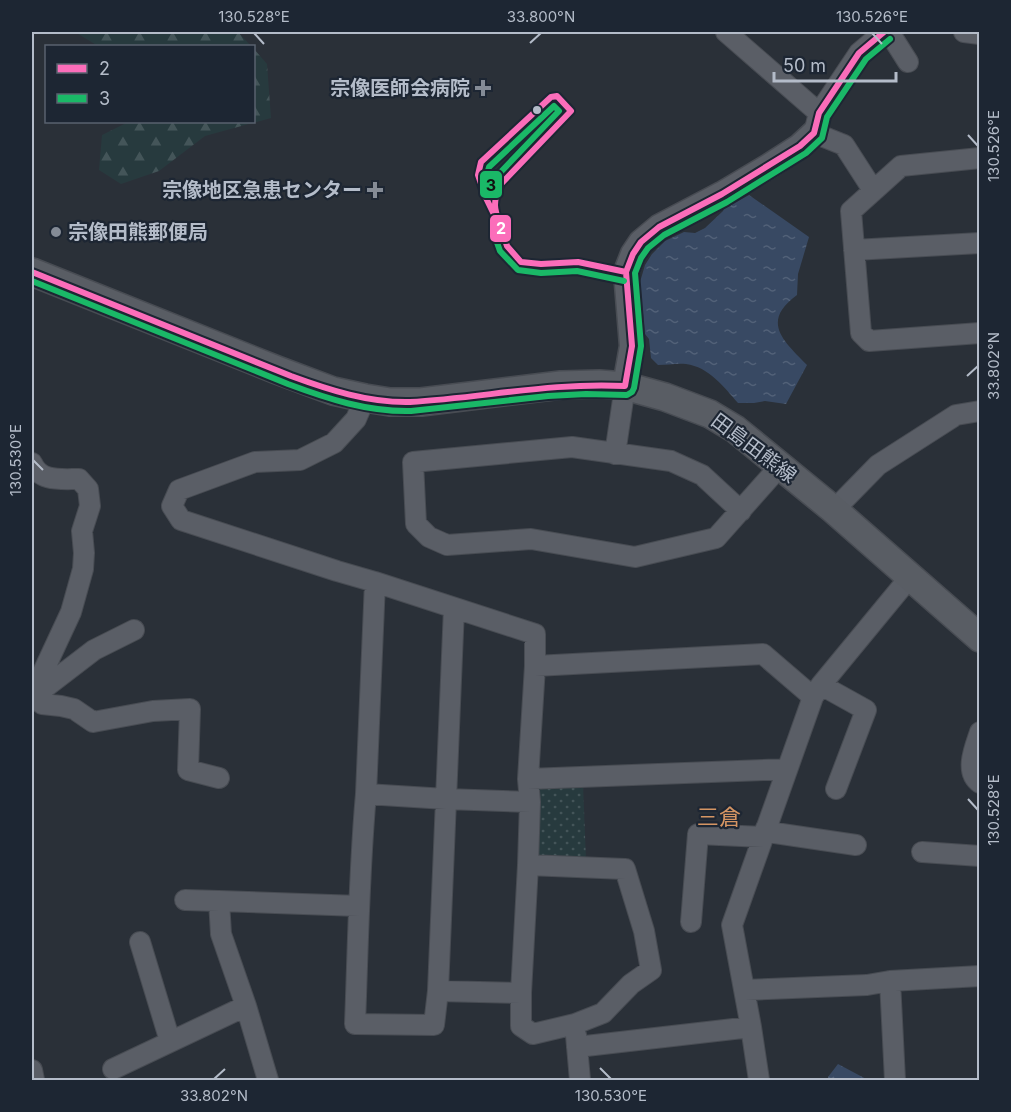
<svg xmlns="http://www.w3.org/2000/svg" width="1011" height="1112" viewBox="0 0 1011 1112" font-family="Inter,'Noto Sans JP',sans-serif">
  <defs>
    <pattern id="forest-firs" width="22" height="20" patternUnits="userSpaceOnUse" patternTransform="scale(1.5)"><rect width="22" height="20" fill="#273a3e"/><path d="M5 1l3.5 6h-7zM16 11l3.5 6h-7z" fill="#445559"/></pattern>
    <pattern id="park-dots" width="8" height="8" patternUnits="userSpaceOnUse" patternTransform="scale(1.5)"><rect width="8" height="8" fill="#273a3e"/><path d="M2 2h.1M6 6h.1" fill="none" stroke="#445559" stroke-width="1.8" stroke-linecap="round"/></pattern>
    <pattern id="water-ripples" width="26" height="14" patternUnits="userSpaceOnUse" patternTransform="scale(1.5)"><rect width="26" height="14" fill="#384963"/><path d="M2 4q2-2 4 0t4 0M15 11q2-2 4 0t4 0" fill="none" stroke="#526178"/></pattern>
  </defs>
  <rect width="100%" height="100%" fill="#2a3038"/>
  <path fill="url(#forest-firs)" d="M 75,32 L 238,32 L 251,46 L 98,46 Z
    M 254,49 L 267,64 L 271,118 L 205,136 L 159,171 L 121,184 L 99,170 L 102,135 L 128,122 L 254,122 Z"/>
  <path fill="url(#park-dots)" d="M 583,784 L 586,860 L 539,859 L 532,854 L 536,788 Z"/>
  <path fill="url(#water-ripples)" d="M 749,195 L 809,237 L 798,274 L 797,295 C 760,322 784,341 807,365 L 786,404 L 765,401 L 754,403 L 738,403 C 724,387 709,367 686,364 C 677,363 667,365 658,365 L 651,358 L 649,339 L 645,334 L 640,282 L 645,265 L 652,254 L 665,241 L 684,232 L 695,233 L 705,228 L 723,211 L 724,209 Z
    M 838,1064 L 868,1080 L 869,1080 L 829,1080 L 828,1077 Z"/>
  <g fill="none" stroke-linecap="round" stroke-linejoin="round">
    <defs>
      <path id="minor" d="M 726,32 L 819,113
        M 889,32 L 908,62
        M 964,32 L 980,34
        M 980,158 L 901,166 L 851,211 L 861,333 L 869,341 L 980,333
        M 873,190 L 844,145 L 814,133 L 819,113 L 859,53 L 884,32
        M 854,250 L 980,243
        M 365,398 L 356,419 L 334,443 L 300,460 L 255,462 L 179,490 L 172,506 L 181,520 L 337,571 L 375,582 L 535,634 L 535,666 L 528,779 L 530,802 L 528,865 L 521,993 L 521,1026 L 533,1034 L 575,1024 L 603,1013 L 631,984 L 651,970 L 644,931 L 625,869 L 528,865
        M 615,454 L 625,386
        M 32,463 C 40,482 60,479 79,479 L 88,489 L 90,506 L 82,531 L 84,553 L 83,569 L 71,612 L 37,685 L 34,696
        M 834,510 L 878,465 L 956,415 L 980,411
        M 741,511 L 702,475 L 671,461 L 572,447 L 413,462 L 416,524 L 429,537 L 447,545 L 531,539 L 635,557 L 716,538 L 780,466
        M 375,582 L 366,794 C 359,870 358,947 355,1024 L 434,1025 L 438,991 L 454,608
        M 535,666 L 763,654 L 813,697
        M 821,685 L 866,710 L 836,789
        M 34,696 L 42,704 L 61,706 L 74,709 L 93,722 L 153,711 L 190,709 L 188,770 L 219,778
        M 34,696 L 94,650 L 134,630
        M 980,732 C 975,747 964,772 980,783
        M 528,779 L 787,769
        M 366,794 L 446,799 L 530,802
        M 766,828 L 775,833 L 856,845
        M 922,852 L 980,856
        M 185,900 L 219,901
        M 691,922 L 698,834 L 763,837
        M 140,942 L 170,1041
        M 890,981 L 895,1080
        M 745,990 L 867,985 L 890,981 L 980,976
        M 438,991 L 521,993
        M 576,1035 L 580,1080
        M 577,1047 L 751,1027
        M 113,1069 L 246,1006
        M 32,1070 L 34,1080
        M 268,1080 L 246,1006 L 221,934 L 219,901 L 359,906
        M 759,1080 L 751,1027 L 732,925 L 813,697 L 821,685 L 910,577"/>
      <path id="tertiary" d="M 625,386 L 632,346 L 626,272 L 633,254 L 641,242 L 659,227 L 722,194 L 769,166 L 800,146 L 814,133"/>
      <path id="secondary" d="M 32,272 L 277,370 L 333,391 L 365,398 L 390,402 L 421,402 L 561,385 L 599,384 L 625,386 L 665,397 L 710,414 L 735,429 L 834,510 L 980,638"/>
    </defs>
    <use href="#minor" stroke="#484c53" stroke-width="22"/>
    <use href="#tertiary" stroke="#484c53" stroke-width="27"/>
    <use href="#secondary" stroke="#484c53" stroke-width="30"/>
    <use href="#minor" stroke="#5a5e66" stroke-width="20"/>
    <use href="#tertiary" stroke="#5a5e66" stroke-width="24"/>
    <use href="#secondary" stroke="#595d64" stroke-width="27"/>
    <defs>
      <path id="bus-1" d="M 557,96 L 571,111 L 501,184 C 491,205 495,210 502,231 L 486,198 L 478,175 L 481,162 L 551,97 Z
        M 502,231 L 507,246 L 521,262 L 541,264 L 578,262 L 626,272
        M 32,272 L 291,376 C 329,390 369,403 410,402 C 482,398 552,382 625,386 L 632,346 L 626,272 L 633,254 L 641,242 L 659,227 L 722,194 L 800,146 L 814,133 L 819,113 L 859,53 L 884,32"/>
      <path id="bus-2" d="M 554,106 L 559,111 L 495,178 L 491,185 L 487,174 L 489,167 Z
        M 494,234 L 500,251 L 518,270 L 541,273 L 577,271 L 624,281
        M 32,281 L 288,384 C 328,399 368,412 411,411 L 548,396 L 586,394 L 627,395 L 632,392 L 634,388 L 641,346 L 635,273 L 641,258 L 648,248 L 664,235 L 727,202 L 806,153 L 822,138 L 827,117 L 866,59 L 890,39"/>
    </defs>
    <use href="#bus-1" stroke="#1d2633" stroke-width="10"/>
    <use href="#bus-2" stroke="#1d2633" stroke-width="10"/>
    <use href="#bus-1" stroke="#fb6dba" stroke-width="6"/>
    <use href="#bus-2" stroke="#1ab867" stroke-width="6"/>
  </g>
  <path fill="none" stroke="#b4bcc9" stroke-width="2" d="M 254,33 L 264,44M 872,33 L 882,44M 530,43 L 541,33M 968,135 L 978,146M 967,376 L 978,366M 33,460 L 43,470M 968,799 L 978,810M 600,1068 L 611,1079M 214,1079 L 225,1069"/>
  <g fill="#848b96" stroke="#1d2633" stroke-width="2">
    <path d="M480 79h6v6h6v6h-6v6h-6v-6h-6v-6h6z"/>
    <path d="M372 181h6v6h6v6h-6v6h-6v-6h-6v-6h6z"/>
    <circle cx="56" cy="232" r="6"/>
  </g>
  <circle fill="#b4bcc9" stroke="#1d2633" stroke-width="2" cx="537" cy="110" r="5"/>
  <g text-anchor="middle" stroke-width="4.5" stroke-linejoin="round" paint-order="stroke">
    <g font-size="20" font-weight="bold" fill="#b4bcc9" stroke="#1d2633" text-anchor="end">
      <text x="470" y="95">宗像医師会病院</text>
      <text x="362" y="197">宗像地区急患センター</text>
      <text x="68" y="239" text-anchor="start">宗像田熊郵便局</text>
    </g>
    <g font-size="20" fill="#b4bcc9" stroke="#1d2633">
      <text transform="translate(754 448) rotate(37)" y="7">田島田熊線</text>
    </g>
    <g font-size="22" fill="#d59563" stroke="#1d2633">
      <text x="719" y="825">三倉</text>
    </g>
  </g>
  <g stroke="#1d2633" stroke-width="2">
    <rect x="479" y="170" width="24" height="29" rx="6" fill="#1ab867"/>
    <rect x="489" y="214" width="23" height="29" rx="6" fill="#fb6dba"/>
  </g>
  <g font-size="16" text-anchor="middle" font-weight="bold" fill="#fff">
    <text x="501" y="234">2</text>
  </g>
  <g font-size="16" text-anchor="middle" font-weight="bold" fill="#111">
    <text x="491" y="191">3</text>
  </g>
  <rect width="1011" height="1112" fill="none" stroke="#1d2633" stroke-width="66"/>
  <rect x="45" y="45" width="210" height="78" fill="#1d2633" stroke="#59626f" stroke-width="1.5"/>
  <rect x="57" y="64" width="30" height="9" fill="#fb6dba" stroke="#59626f" stroke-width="1.5"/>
  <text x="99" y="75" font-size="18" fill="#b4bcc9">2</text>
  <rect x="57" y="94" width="30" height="9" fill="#1ab867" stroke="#59626f" stroke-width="1.5"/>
  <text x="99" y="105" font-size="18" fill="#b4bcc9">3</text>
  <path d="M774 72v9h122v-9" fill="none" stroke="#b4bcc9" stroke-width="3"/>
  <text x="783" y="72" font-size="18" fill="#b4bcc9" stroke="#1d2633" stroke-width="4.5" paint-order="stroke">50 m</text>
  <rect x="33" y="33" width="945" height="1046" fill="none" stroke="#b4bcc9" stroke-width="2"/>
  <g font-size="15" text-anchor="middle" fill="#b4bcc9">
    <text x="254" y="22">130.528°E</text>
    <text x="541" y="22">33.800°N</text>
    <text x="872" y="22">130.526°E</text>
    <text transform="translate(994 146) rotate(-90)" y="5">130.526°E</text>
    <text transform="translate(994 366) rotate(-90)" y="5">33.802°N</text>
    <text transform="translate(16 460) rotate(-90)" y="5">130.530°E</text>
    <text transform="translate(994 810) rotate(-90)" y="5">130.528°E</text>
    <text x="214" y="1101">33.802°N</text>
    <text x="611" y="1101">130.530°E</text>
  </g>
</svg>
